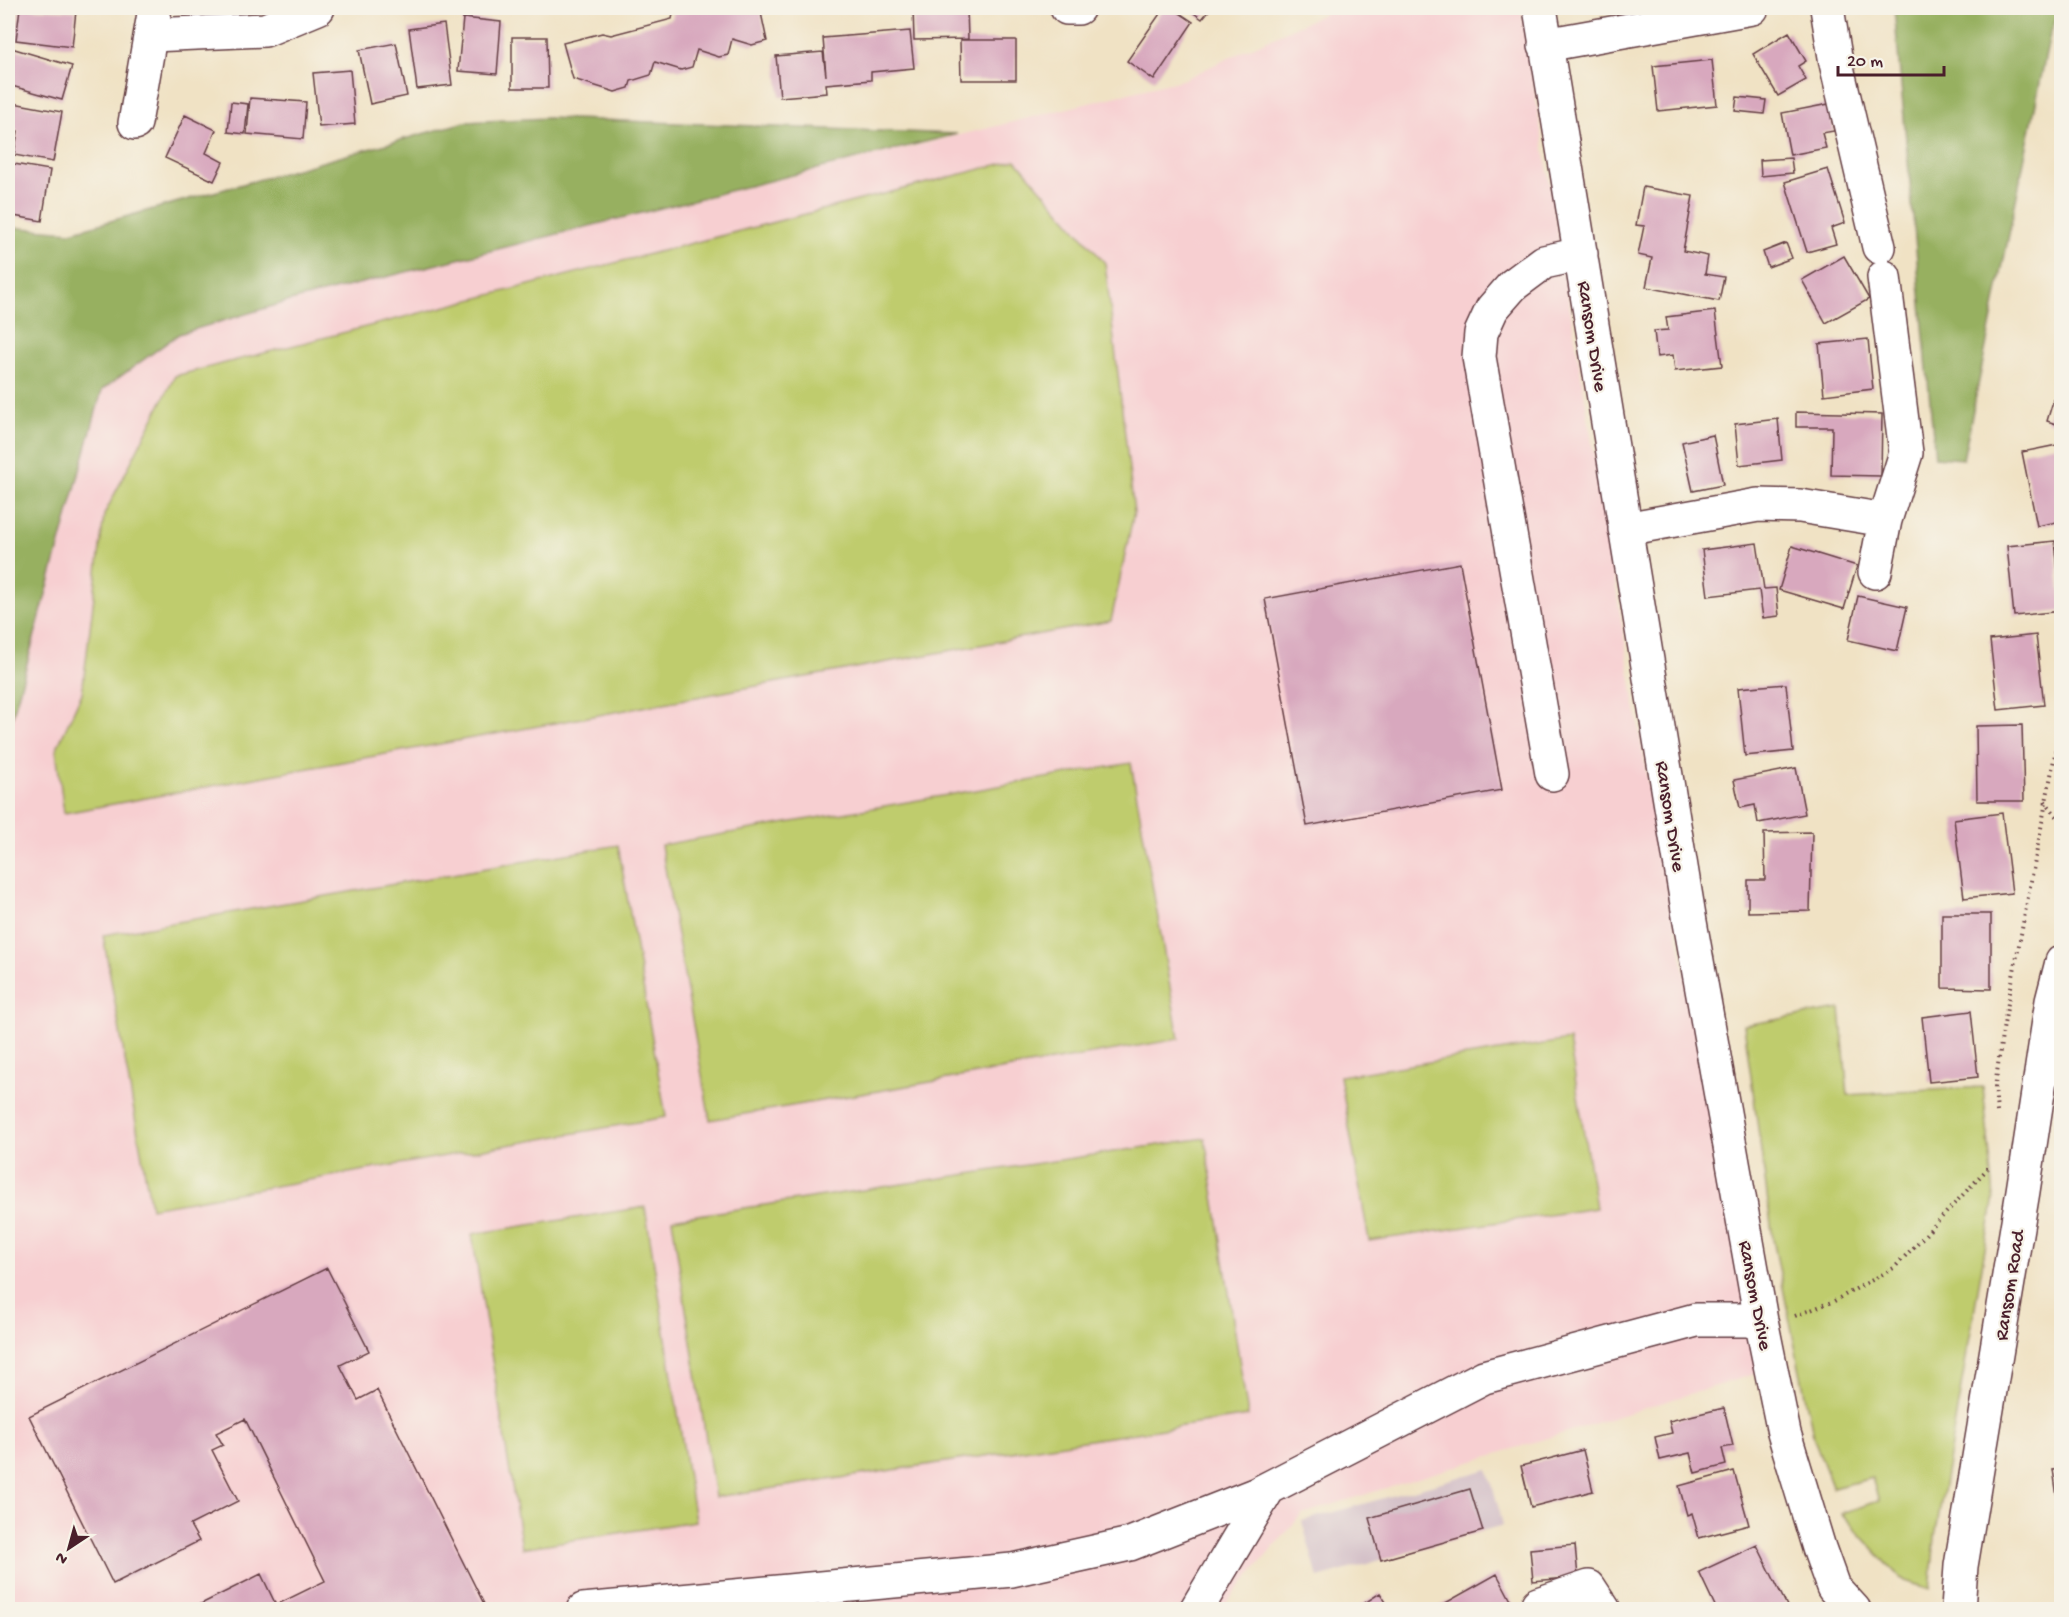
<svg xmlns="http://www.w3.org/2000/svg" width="2069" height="1617" viewBox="0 0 2069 1617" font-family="'Gochi Hand',sans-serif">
  <rect width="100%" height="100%" fill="#f7f3e8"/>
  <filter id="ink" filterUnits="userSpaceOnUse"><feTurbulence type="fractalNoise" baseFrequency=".0167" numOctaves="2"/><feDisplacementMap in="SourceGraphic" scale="12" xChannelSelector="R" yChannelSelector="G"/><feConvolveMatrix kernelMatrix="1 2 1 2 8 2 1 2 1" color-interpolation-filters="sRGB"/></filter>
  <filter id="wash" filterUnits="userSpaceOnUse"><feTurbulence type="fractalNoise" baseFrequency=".008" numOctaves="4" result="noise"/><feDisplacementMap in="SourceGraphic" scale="24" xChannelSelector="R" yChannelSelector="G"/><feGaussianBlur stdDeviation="1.35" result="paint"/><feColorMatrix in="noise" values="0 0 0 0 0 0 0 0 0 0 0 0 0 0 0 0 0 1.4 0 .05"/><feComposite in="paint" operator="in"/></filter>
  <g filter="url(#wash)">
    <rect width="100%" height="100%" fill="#f0e2c4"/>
    <path fill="#f7cfd1" d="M 1336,8 L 1521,8 L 1647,778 L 1761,1372 L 1302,1514 L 1221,1609 L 8,1610 L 8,733 L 102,390 L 179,334 L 290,301 L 1182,80 Z"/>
    <path fill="#d2bdc6" d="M 1488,1469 L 1503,1525 L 1318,1578 L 1302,1521 Z"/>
    <path fill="#bfcc6d" stroke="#84764c" stroke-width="1.5" d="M 1016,160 L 1105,263 L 1134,512 L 1111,621 L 64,813 L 56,750 L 82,693 L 104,515 L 175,376 Z
      M 1131,763 L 1179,1039 L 710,1120 L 661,845 Z
      M 618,845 L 666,1117 L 151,1208 L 103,935 Z
      M 1840,1009 L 1848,1095 L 1983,1087 L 1994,1197 L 1935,1537 L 1930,1589 L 1902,1580 L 1841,1513 L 1879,1501 L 1872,1478 L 1833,1488 L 1814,1439 L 1773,1239 L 1744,1025 Z
      M 1569,1040 L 1596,1208 L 1369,1241 L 1340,1076 Z
      M 1205,1138 L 1248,1416 L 715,1497 L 672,1219 Z
      M 645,1207 L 695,1521 L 522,1548 L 472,1234 Z"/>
    <path fill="#97b060" stroke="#706846" stroke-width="1.5" d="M 1894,8 L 2061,8 L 2050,34 L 1963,459 L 1935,457 Z
      M 548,118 L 957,134 L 290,301 L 179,334 L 102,390 L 8,733 L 8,227 L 71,232 L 465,122 Z"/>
    <g id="blocks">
      <path fill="#d8a8be" d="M 20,8 L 76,11 L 72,47 L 16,40 Z
        M 702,8 L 760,8 L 767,41 L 752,45 L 732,39 L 728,55 L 719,57 L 697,50 L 692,67 L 681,70 L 655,62 L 651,75 L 631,81 L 629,88 L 615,92 L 573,79 L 563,43 L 602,33 L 611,35 L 672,19 L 674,10 L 684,12 Z
        M 913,8 L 967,8 L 968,39 L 914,40 Z
        M 1164,8 L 1172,8 L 1193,22 L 1154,80 L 1127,61 Z
        M 1187,8 L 1211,8 L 1202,19 Z
        M 463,18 L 501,22 L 497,74 L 458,71 Z
        M 444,24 L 452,85 L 417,89 L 409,29 Z
        M 910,31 L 914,68 L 871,72 L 871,80 L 826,84 L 827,93 L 780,97 L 776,56 L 823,52 L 826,76 L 823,38 Z
        M 1789,32 L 1806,61 L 1798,66 L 1806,80 L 1778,96 L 1753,54 Z
        M 512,37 L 547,37 L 548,88 L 512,88 Z
        M 960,40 L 1016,40 L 1016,80 L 961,80 Z
        M 396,43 L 407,96 L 370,104 L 359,50 Z
        M 8,47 L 72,66 L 62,100 L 8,85 Z
        M 1712,60 L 1717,105 L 1658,111 L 1653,66 Z
        M 350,70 L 355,124 L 319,127 L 313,73 Z
        M 1737,97 L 1766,100 L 1764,114 L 1735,111 Z
        M 250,98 L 306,102 L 303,139 L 247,134 Z
        M 8,102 L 62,112 L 53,162 L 14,155 L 18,131 L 8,129 Z
        M 231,102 L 248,104 L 245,134 L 228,132 Z
        M 1829,104 L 1834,131 L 1822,133 L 1826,148 L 1790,155 L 1782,113 Z
        M 185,115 L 216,130 L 206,153 L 223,162 L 214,181 L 165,158 Z
        M 1791,158 L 1793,173 L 1761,176 L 1760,160 Z
        M 8,163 L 50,170 L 42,221 L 8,215 Z
        M 1828,169 L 1845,223 L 1831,228 L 1836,244 L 1807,252 L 1785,182 Z
        M 1643,187 L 1693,196 L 1683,251 L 1708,256 L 1705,274 L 1724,277 L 1719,301 L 1646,287 L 1652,258 L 1638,255 L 1644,226 L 1636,225 Z
        M 1786,243 L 1792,258 L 1768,267 L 1763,252 Z
        M 1844,256 L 1869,299 L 1826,323 L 1802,280 Z
        M 1715,311 L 1722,366 L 1675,371 L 1673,355 L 1657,357 L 1654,331 L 1668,330 L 1666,317 Z
        M 1868,339 L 1873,389 L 1824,395 L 1819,344 Z
        M 2061,375 L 2062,375 L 2062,426 L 2047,421 Z
        M 1796,412 L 1882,414 L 1881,476 L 1831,475 L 1832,427 L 1796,427 Z
        M 1778,419 L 1782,460 L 1739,465 L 1735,424 Z
        M 1713,435 L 1723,485 L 1693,491 L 1682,442 Z
        M 2062,444 L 2062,521 L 2037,526 L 2022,452 Z
        M 2055,541 L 2062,611 L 2014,616 L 2007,546 Z
        M 1757,543 L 1764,589 L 1776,588 L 1779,616 L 1763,618 L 1759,590 L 1708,596 L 1702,550 Z
        M 1792,546 L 1857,566 L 1844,609 L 1779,590 Z
        M 1460,563 L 1502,790 L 1307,826 L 1265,599 Z
        M 1858,596 L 1907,607 L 1897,651 L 1848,640 Z
        M 2036,635 L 2044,705 L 1998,710 L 1990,640 Z
        M 1786,684 L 1793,751 L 1745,756 L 1738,688 Z
        M 2022,725 L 2024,801 L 1977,801 L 1976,726 Z
        M 1796,768 L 1805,814 L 1758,823 L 1755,805 L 1740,808 L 1734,780 Z
        M 2002,813 L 2012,893 L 1964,898 L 1954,819 Z
        M 1812,832 L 1810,911 L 1748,912 L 1748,880 L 1765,880 L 1764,833 Z
        M 1942,914 L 1991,914 L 1991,989 L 1942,988 Z
        M 1971,1011 L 1978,1077 L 1929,1082 L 1922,1017 Z
        M 327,1268 L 369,1351 L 340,1365 L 358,1400 L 377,1390 L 487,1610 L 189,1610 L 261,1574 L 276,1605 L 325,1581 L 245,1419 L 216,1433 L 223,1445 L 212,1450 L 238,1501 L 190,1525 L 199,1541 L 113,1584 L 29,1416 Z
        M 1724,1408 L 1733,1446 L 1722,1448 L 1726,1465 L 1695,1473 L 1690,1453 L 1660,1460 L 1655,1437 L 1672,1433 L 1669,1421 Z
        M 1583,1450 L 1593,1491 L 1531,1507 L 1521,1466 Z
        M 2062,1468 L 2062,1518 L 2060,1518 L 2053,1469 Z
        M 1734,1471 L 1749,1525 L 1699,1538 L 1692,1513 L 1687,1515 L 1679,1486 Z
        M 1470,1489 L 1483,1531 L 1381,1560 L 1369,1518 Z
        M 1575,1545 L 1578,1577 L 1533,1581 L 1530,1549 Z
        M 1757,1545 L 1789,1610 L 1717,1610 L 1699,1572 Z
        M 1497,1574 L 1516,1610 L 1433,1610 Z
        M 1380,1593 L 1391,1610 L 1354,1610 Z"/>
    </g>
  </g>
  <g filter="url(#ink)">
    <use href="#blocks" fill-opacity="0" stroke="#633c42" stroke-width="1.5"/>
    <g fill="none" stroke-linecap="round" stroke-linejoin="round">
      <defs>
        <path id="minor" d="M 1067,8 L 1078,8
          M 1540,8 L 1690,922 L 1761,1320 L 1784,1433 L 1819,1548 L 1833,1587 L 1854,1610
          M 1827,8 L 1836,63 L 1879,247
          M 152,35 L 265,30 L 318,8
          M 1545,45 L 1752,8
          M 135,123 L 155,8
          M 1625,529 L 1758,505 L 1800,506 L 1885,520
          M 1875,572 L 1885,520 L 1906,453 L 1884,277
          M 1552,774 L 1479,357 L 1481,333 L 1492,309 L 1513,285 L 1544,262 L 1581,254
          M 1538,1604 L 1589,1587 L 1604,1610
          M 583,1610 L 1012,1570 L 1130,1544 L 1257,1494 L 1484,1377 L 1696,1320 L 1761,1320
          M 1196,1610 L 1268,1489
          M 1958,1610 L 1961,1566 L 2023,1191 L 2052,1001 L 2062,962"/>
      </defs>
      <use href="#minor" stroke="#633c42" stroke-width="36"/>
      <path stroke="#633c42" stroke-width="4" stroke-dasharray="1.5 4.5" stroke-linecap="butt" d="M 2045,801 L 2062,823
        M 1997,1112 L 1995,1088 L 2002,1035 L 2062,717
        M 1795,1316 L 1834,1301 L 1894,1268 L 1990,1166"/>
      <use href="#minor" stroke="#fff" stroke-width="33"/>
    </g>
  </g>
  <g text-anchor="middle" stroke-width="4.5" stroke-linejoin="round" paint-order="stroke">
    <g font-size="20" fill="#4a1f2b" stroke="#f7f3e8">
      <text transform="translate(1594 336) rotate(81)" y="7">Ransom Drive</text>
      <text transform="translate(1672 816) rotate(81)" y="7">Ransom Drive</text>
      <text transform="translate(2008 1285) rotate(-81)" y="7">Ransom Road</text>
      <text transform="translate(1757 1295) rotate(79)" y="7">Ransom Drive</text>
    </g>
  </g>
  <rect width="2069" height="1617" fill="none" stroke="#f7f3e8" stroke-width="30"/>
  <g transform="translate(69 1548) rotate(216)" stroke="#f7f3e8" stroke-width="4.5" paint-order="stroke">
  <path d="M0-4.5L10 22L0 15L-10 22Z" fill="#4a1f2b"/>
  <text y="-9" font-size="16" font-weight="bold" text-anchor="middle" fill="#4a1f2b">N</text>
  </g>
  <path d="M1838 66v9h106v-9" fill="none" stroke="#4a1f2b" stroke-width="3"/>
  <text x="1847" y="66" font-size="18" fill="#4a1f2b" stroke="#f7f3e8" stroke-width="4.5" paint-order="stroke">20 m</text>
</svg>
